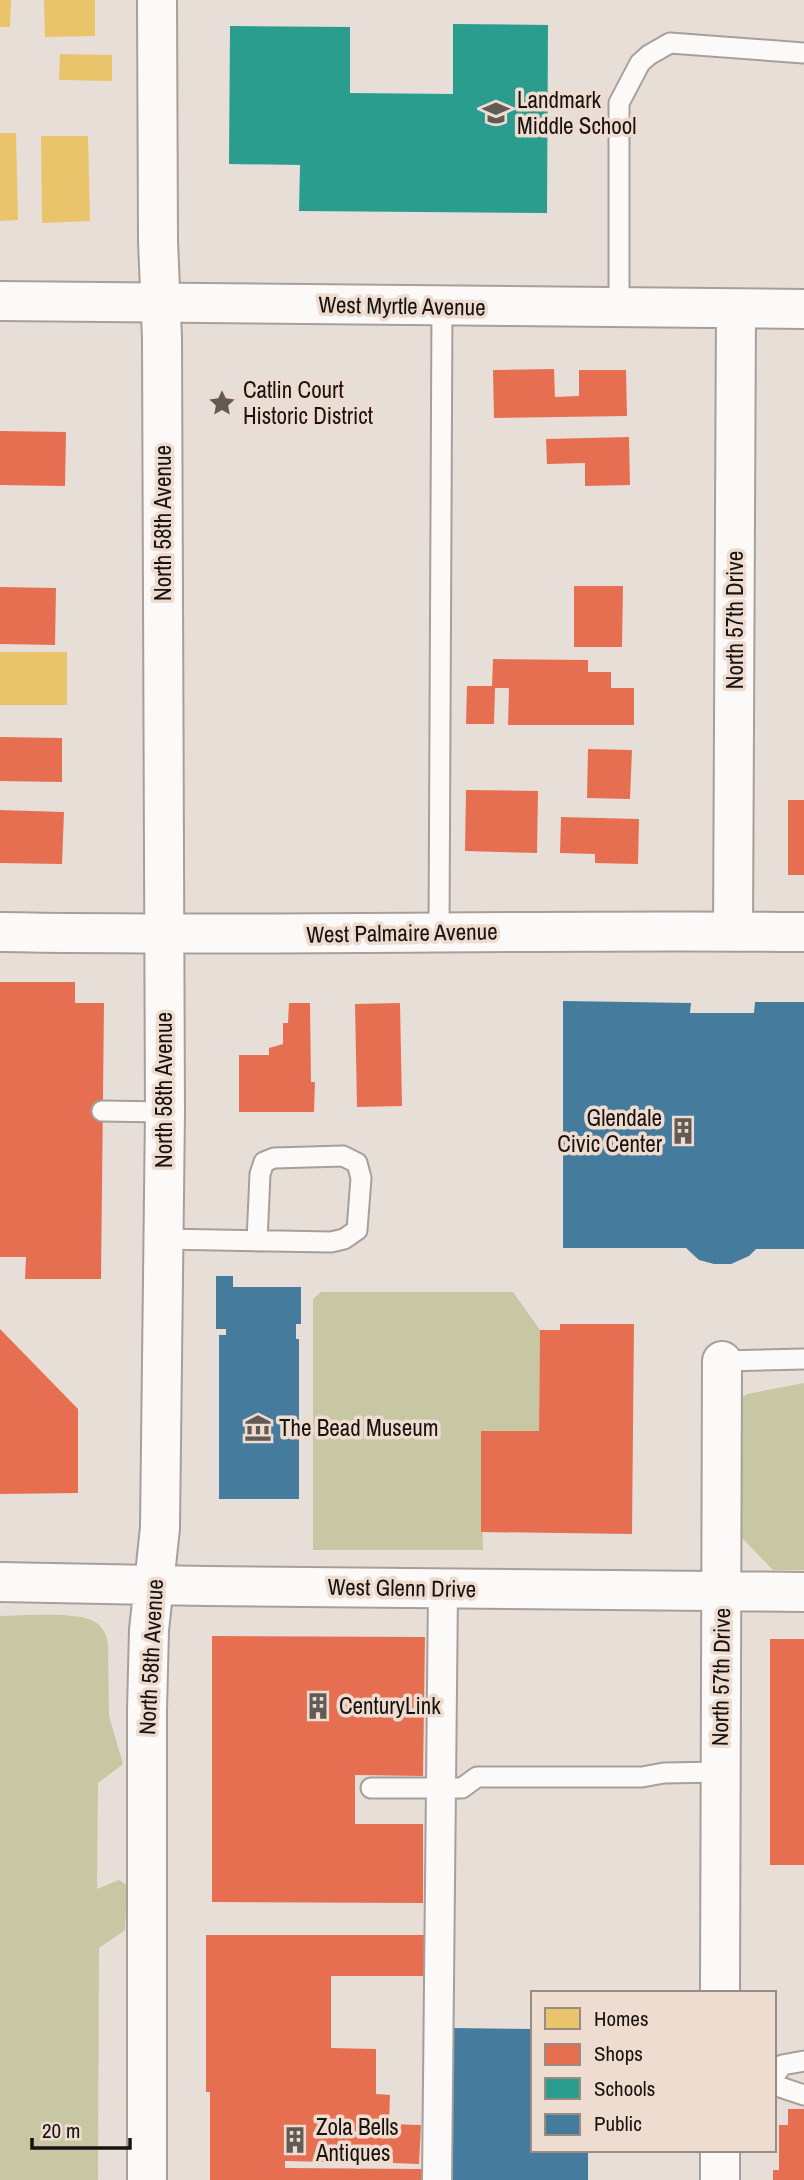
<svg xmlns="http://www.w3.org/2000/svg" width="804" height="2180" viewBox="0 0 804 2180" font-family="'Archivo Narrow',sans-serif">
  <rect width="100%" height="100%" fill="#e8ded8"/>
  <path fill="#c8c7a3" d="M 321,1292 L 513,1292 L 540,1330 L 539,1431 L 481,1431 L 483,1550 L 313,1550 L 313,1299 Z
    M 804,1383 L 804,1570 L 773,1570 L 742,1538 L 741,1398 L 747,1394 Z
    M 0,1616 C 22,1616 77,1611 95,1622 C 103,1627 107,1635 108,1645 L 109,1716 L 123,1764 L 98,1783 L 97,1889 L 119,1880 L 127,1885 L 125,1930 L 99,1948 L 98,2180 L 0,2180 Z"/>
  <path fill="#e9c46a" d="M 0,0 L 11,0 L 10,27 L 0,27 Z
    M 44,0 L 95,0 L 95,36 L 45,37 Z
    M 60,54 L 112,55 L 112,81 L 59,80 Z
    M 0,133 L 16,133 L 18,220 L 0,221 Z
    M 41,136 L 88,136 L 90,221 L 42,223 Z
    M 0,652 L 67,652 L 67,705 L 0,705 Z"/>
  <path fill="#e76f51" d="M 554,369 L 555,397 L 579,396 L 579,370 L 626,370 L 627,416 L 494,418 L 493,370 Z
    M 0,431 L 66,432 L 65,486 L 0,485 Z
    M 629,437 L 630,485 L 585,486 L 585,463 L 547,464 L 546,439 Z
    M 574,586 L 623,586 L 622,647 L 574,647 Z
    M 0,587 L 56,588 L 55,645 L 0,644 Z
    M 493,659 L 588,660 L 588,672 L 611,672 L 611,688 L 634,688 L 634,725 L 508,725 L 509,688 L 495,688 L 494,724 L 466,724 L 467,686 L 492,686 Z
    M 0,737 L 62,738 L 62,782 L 0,781 Z
    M 588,749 L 632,750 L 630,799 L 587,798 Z
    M 466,790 L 538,791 L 537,853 L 465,851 Z
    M 788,800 L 804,800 L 804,875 L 788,875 Z
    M 0,810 L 64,812 L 62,864 L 0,863 Z
    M 561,817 L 639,819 L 638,864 L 595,863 L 595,854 L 560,853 Z
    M 0,982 L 75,982 L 75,1003 L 104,1003 L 101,1279 L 25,1279 L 26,1257 L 0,1257 Z
    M 289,1003 L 310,1003 L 311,1082 L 315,1082 L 314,1112 L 239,1112 L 239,1055 L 269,1055 L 269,1048 L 283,1044 L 283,1023 L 288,1023 Z
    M 400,1003 L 402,1106 L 357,1107 L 355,1004 Z
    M 560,1324 L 634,1324 L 632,1534 L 481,1532 L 481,1431 L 539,1431 L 540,1330 L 560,1330 Z
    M 0,1329 L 78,1409 L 78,1493 L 0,1494 Z
    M 212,1636 L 425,1637 L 423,1776 L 355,1775 L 355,1824 L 423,1824 L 423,1903 L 212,1902 Z
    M 770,1639 L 804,1639 L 804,1865 L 770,1865 Z
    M 206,1935 L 425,1935 L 425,1976 L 331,1976 L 331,2048 L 376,2049 L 376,2094 L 390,2095 L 389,2124 L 421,2125 L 419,2164 L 393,2163 L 393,2156 L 379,2156 L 379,2163 L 285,2161 L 285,2168 L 422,2169 L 422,2180 L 210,2180 L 210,2092 L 206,2092 Z
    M 788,2109 L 804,2109 L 804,2180 L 773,2180 L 773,2170 L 779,2170 L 779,2125 L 788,2125 Z"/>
  <path fill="#2a9d8f" d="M 453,24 L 548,25 L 547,213 L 299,211 L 300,165 L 229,164 L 230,26 L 350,27 L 350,93 L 453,94 Z"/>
  <path fill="#457b9d" d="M 563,1001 L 691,1003 L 690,1013 L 754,1013 L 755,1002 L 804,1002 L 804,1249 L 756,1249 L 749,1256 L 731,1264 L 714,1264 L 699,1260 L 686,1248 L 563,1248 Z
    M 216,1276 L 233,1276 L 233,1287 L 301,1287 L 301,1324 L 296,1324 L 296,1339 L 299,1339 L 299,1499 L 219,1499 L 219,1335 L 226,1335 L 226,1329 L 216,1329 Z
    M 451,2028 L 533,2029 L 533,2150 L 588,2150 L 588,2180 L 450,2180 Z"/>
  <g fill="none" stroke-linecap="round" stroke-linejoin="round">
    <defs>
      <path id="service" d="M 619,308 L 619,103 L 640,63 L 649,55 L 670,43 L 804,53
        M 439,932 L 442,306
        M 102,1111 L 165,1112
        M 163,1239 L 331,1242 L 344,1239 L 357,1230 L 361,1178 L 357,1163 L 343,1156 L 274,1158 L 264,1162 L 260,1174 L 257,1241
        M 722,1361 L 804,1359
        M 371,1788 L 462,1788 L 477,1777 L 642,1777 L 664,1773 L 721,1772
        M 774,2077 L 782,2065 L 804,2061
        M 774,2085 L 804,2095"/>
      <path id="pedestrian" d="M 437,2180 L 443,1589"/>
      <path id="minor" d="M 733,931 L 736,309
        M 0,932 C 268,937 536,929 804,932
        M 0,1582 L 206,1586 L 804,1592
        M 720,1993 L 722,1361
        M 720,2150 L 720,2180
        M 147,2180 L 147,1710 L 149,1630 L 160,1528 L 165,1112 L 162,338 L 158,241 L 157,0"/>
      <path id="tertiary" d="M 0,301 L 804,309"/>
    </defs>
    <use href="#service" stroke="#a79f9a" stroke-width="23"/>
    <use href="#pedestrian" stroke="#a79f9a" stroke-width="32"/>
    <use href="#minor" stroke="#a79f9a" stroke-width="42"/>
    <use href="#tertiary" stroke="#a79f9a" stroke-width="42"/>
    <use href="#service" stroke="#fcfaf9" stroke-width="19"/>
    <use href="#pedestrian" stroke="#fcfaf9" stroke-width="28"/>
    <use href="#minor" stroke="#fcfaf9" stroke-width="38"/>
    <use href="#tertiary" stroke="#fcfaf9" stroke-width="38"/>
  </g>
  <defs>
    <symbol id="school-bare" viewBox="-9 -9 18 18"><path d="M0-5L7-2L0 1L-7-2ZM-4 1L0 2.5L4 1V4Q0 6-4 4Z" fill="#615a55" stroke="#efdcd1" stroke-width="2.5" paint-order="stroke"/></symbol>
    <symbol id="sight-bare" viewBox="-9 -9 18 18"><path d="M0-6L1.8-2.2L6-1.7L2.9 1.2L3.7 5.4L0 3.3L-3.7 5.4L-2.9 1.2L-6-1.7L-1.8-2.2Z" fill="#615a55" stroke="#efdcd1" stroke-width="2.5" paint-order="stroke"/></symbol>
    <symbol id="building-bare" viewBox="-9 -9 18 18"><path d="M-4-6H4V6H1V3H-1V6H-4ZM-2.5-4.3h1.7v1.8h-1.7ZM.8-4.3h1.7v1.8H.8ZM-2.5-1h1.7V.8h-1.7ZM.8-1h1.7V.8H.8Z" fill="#615a55" stroke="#efdcd1" stroke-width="2.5" paint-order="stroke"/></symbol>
    <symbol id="museum-bare" viewBox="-9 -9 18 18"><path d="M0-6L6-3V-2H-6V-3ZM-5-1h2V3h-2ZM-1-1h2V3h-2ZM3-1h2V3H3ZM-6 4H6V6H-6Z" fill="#615a55" stroke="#efdcd1" stroke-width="2.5" paint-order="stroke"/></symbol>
  </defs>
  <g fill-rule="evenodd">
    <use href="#school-bare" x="477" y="94" width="38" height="38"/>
    <use href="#sight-bare" x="203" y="384" width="38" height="38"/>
    <use href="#building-bare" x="664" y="1112" width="38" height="38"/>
    <use href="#museum-bare" x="239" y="1409" width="38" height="38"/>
    <use href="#building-bare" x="299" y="1687" width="38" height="38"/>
    <use href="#building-bare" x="276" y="2121" width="38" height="38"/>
  </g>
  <g text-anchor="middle" stroke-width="7" stroke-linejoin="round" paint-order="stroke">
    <g font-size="23" fill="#19130f" stroke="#efdcd1" text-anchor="start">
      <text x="517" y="108">Landmark<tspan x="517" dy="26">Middle School</tspan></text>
      <text x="243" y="398">Catlin Court<tspan x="243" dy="26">Historic District</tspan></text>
      <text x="662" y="1126" text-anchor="end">Glendale<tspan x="662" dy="26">Civic Center</tspan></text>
      <text x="279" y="1436">The Bead Museum</text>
      <text x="339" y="1714">CenturyLink</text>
      <text x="316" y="2135">Zola Bells<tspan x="316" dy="26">Antiques</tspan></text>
    </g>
    <g font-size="23" fill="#19130f" stroke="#efdcd1">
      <text transform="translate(402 306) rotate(1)" y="8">West Myrtle Avenue</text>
      <text transform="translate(163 523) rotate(-90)" y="8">North 58th Avenue</text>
      <text transform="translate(735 620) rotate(-90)" y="8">North 57th Drive</text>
      <text transform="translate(402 933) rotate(-1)" y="8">West Palmaire Avenue</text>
      <text transform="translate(164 1090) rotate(-90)" y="8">North 58th Avenue</text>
      <text transform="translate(402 1588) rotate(1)" y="8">West Glenn Drive</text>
      <text transform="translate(151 1657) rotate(-87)" y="8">North 58th Avenue</text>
      <text transform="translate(721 1677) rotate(-89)" y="8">North 57th Drive</text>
    </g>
  </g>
  <rect x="531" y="1991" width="245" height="161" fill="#efdcd1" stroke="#998c83" stroke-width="2"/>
  <rect x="545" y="2008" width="35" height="21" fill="#e9c46a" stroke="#998c83" stroke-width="2"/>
  <text x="594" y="2026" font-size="21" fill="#19130f">Homes</text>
  <rect x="545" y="2044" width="35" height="21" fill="#e76f51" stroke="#998c83" stroke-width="2"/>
  <text x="594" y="2061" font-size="21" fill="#19130f">Shops</text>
  <rect x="545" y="2078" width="35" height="21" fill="#2a9d8f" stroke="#998c83" stroke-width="2"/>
  <text x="594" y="2096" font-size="21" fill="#19130f">Schools</text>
  <rect x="545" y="2114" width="35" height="21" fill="#457b9d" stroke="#998c83" stroke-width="2"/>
  <text x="594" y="2131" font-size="21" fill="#19130f">Public</text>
  <path d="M32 2138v10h98v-10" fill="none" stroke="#19130f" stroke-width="3.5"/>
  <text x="42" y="2138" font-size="21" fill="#19130f" stroke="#efdcd1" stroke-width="5" paint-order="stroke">20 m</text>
</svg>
